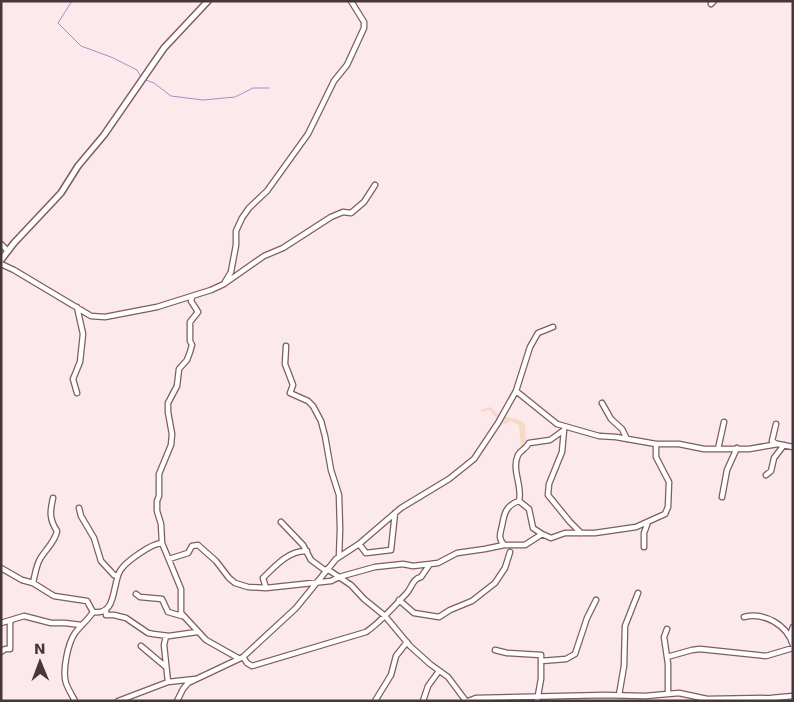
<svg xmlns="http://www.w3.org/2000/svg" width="794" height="702" viewBox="0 0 794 702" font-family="'DejaVu Sans',sans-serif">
  <rect width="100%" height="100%" fill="#fbe9ec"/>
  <path fill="#f8d9c5" d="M 491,407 C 503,423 513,413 525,424 L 526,449 L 521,448 L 519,425 L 510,421 L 504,425 L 499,418 L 494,416 L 491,411 L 488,410 L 482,412 L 480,410 Z"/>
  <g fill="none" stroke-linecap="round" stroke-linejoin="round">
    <path stroke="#b586c7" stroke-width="1" d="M 72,1 L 58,23 L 81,46 L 111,57 L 137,70 L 141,77
      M 146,80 L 154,83 L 171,96 L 203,100 L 235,97 L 253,88 L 269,88"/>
    <defs>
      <path id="minor" d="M 711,4 L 714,1
        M 1,244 L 8,251
        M 1,264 L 14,270 L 91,316 L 105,317 L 157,307 L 211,290 L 224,284 L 264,256 L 283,248 L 331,217 L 343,212 L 351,213 L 364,202 L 375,185
        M 225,282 L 231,272 L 236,245 L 236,231 L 242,218 L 249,208 L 267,191 L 308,134 L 334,81 L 347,65 L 364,28 L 364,22 L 351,1
        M 192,297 L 191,301 L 198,312 L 190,322 L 190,341 L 192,345 L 190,352 L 187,360 L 179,369 L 177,386 L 168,403 L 168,412 L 172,434 L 171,445 L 159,474 L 159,496 L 157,501 L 157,511 L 161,524 L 162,543 L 181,589 L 181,613 L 206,640 L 238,658
        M 77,307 L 83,334 L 80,362 L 73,379 L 77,393
        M 286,346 L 285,364 L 293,385 L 290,393 L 308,401 L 313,406 L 321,421 L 325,436 L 331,470 L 339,495 L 340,529 L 339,557
        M 516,391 L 530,347 L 538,333 L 553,327
        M 602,403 L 611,419 L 622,429 L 627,439
        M 776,424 L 772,441 L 777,444
        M 564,430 L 562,452 L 549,484 L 548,495 L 570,522 L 581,533
        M 718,449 L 724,422
        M 766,475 L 771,471 L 774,458 L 784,445
        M 722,497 L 727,470 L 737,448
        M 519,501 L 529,509 L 533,528 L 542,534
        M 79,508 L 81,516 L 94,538 L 101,561 L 114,575 L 118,576
        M 281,522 L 303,545 L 311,560 L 326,571
        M 359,544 L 366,553 L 391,550 L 395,513
        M 504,545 C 498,538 500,534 502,526 C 504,514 506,505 519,501 C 523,486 511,470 518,455 C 521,450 526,449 529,443 L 550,440 L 564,430
        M 644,547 L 644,533 L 648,522
        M 169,559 L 188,553 L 192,546 L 198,545 L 216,561 L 229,578 L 235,583 L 248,587 L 266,588 L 331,581 L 339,577 L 375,567 L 403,564 L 413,566 L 430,564
        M 1,568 L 22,580 L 33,583 L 54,596 L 87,601 L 93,612 C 88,620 81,625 75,633 C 68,643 62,671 66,683 C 68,689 72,695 75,701
        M 327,569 L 351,585 L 364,599 L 385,616 L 410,646 L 430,664 L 448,677 L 466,701
        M 33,583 C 35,575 36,566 40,559 C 46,549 55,542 57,531 C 49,519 50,511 53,498
        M 266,588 L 263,578 C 275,566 289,550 307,551
        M 136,594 L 140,597 L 162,599 L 168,612 L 182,616
        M 399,600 L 414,613 L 439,617 L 450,610 L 472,601 L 495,583 L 505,568 L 510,552
        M 106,611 L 106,615 L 114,615 L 126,618 L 148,633 L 153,634 L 169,636 L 197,632
        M 93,612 C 117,616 112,585 120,571 C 125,562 152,543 162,543
        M 744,617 C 765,612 787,625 793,645
        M 1,623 L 24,616 L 51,623 L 65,623 L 81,625
        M 667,629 L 664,637 L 668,664 L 668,693
        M 790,635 L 793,627
        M 166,636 L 164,645 L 168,682
        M 141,646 L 166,667
        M 495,650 L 507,653 L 541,655 L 541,679 L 537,701
        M 1,652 L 5,649 L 10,649 L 10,622 L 12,620
        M 243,657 L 247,663 L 252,666 L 366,632 C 381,622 393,607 406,594 C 412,588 412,579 421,577 L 430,564 L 438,563 L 457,553 L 485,549 L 504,545 L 525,545 L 542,534 L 551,538 L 565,533 L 595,533 L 636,527 L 665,514 L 668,507 L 669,482 L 656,457 L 656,444
        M 667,657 L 692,650 L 700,649 L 766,656 L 793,648
        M 541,661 L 566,659 L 575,654 L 587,618 L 596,600
        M 619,695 L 624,666 L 625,626 L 638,593
        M 118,701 L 168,682 L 195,679
        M 177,701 L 183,689 L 188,683 L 243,657 L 296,608 L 336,559 L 359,544 L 401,508 L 449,479 L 474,459 L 498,423 L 516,391 L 557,424 L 599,436 L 616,437 L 656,444 L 679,444 L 704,449 L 749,449 L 778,444 L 793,447
        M 375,701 L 391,675 L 396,656 L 407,642
        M 423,701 L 428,686 L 439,671
        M 468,701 L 476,698 L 605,695 L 645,696 L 679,693 L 707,699 L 771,698 L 793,696"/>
      <path id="tertiary" d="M 1,260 L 14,243 L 61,193 L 78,166 L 104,135 L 164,48 L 208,1"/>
    </defs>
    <use href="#minor" stroke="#7f5b62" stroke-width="7"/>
    <use href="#tertiary" stroke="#7f5b62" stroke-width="8"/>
    <use href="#minor" stroke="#fff" stroke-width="4.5"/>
    <use href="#tertiary" stroke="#fff" stroke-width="5"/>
  </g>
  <rect width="794" height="702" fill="none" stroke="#47363a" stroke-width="5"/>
  <g transform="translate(40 662) rotate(359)" stroke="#fbe9ec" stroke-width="4" paint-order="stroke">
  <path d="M0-4L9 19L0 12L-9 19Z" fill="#47363a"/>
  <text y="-8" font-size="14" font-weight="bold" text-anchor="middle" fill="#47363a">N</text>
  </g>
</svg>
